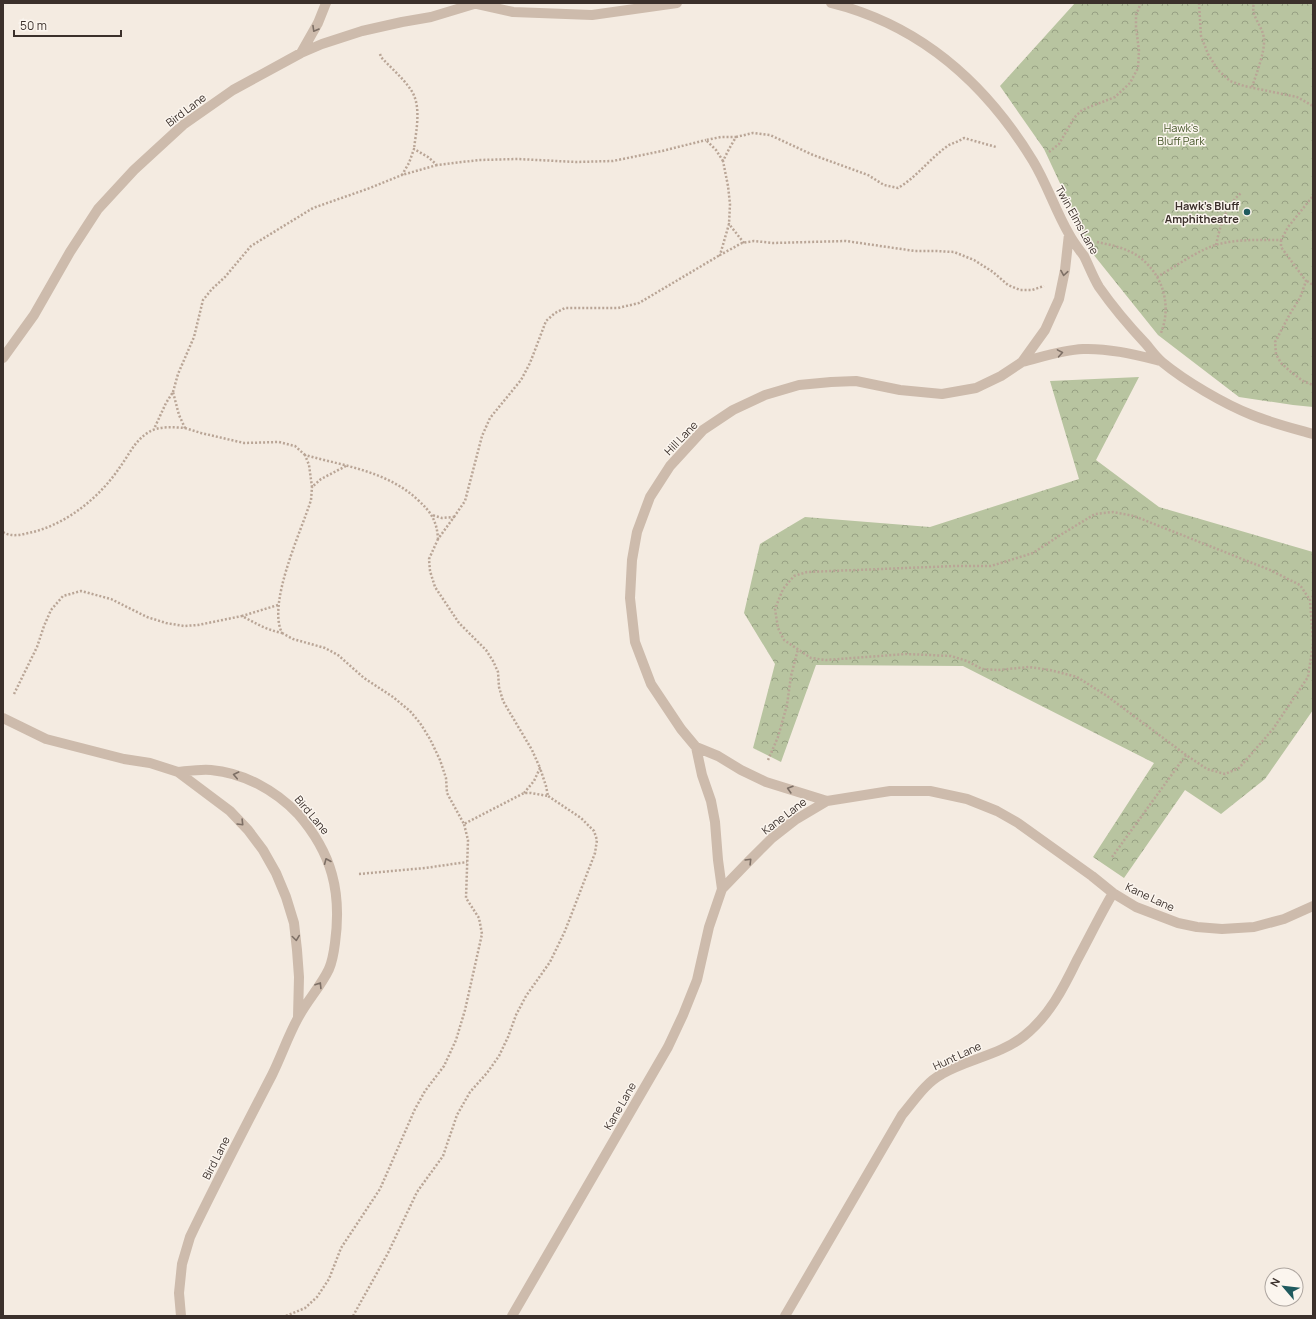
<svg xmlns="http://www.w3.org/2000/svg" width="1316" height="1319" viewBox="0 0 1316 1319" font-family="Manrope,sans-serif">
  <defs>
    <pattern id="forest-crowns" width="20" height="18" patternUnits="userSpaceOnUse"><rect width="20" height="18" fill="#b8c4a0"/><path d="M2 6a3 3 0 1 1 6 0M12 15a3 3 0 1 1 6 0" fill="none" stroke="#97a083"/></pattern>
  </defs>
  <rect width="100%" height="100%" fill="#f4ebe1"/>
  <path fill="url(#forest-crowns)" d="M 1075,3 L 1313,3 L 1313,407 L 1293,405 L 1239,397 L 1158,335 L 1093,254 L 1044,149 L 1000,86 Z
    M 1139,377 L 1096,460 L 1159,507 L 1313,552 L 1313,710 L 1265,779 L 1221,814 L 1185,790 L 1124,878 L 1093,857 L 1154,763 L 963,666 L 816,665 L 781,762 L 753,748 L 775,664 L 744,613 L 760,544 L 805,517 L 930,527 L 1079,479 L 1050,381 Z"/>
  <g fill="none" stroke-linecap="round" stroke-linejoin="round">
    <path stroke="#b9a596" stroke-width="2.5" stroke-dasharray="2 2" stroke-linecap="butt" d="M 1199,3 L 1201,36 L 1208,54 L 1218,70 L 1230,81 L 1244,86 L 1297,97 L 1313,106
      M 380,54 L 381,57 C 391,68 403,78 411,90 C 422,106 416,131 414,149
      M 1252,87 C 1256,75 1265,52 1264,39 C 1263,26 1250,16 1254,3
      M 736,137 L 753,133 L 770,135 L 813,155 L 868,175 L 884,185 L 898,188 C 917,177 930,158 949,145 C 954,143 959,141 964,138 L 996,147
      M 1049,152 L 1059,144 L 1074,118 L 1082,110 L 1115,97 L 1130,83 L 1138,68 L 1139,51 L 1136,27 L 1136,15 L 1141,3
      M 723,161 L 716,150 L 706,140 L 721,137 L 736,137 L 729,149 L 723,161 L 728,186 L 730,204 L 729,224
      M 437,165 L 402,175 L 409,163 L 414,149 L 428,157 L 437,165 L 479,160 L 518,159 L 576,162 L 613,161 L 662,151 L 706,140
      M 1281,240 L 1281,247 L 1306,281 L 1300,298 L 1291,312 L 1275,342 L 1276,354 L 1281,363 L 1291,372 L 1303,381 L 1313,385
      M 1097,242 C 1111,245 1126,248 1138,256 C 1163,274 1172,305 1161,333
      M 744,243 L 729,224 L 720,255 L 742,243 L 754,241 L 773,243 L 846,241 L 915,251 L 936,251 L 954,252 L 974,260 L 993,272 L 1008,285 L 1020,290 L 1032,290 L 1044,286
      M 1216,245 C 1220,226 1226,206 1241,193
      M 1157,277 C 1175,267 1199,249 1219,244 C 1239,239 1260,240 1281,240 L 1288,227 L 1313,196
      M 1307,281 L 1313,285
      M 173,392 L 178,374 L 194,337 L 203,300 L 212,289 L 225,277 L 251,246 L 313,208 L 370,188 L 402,175
      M 185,428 L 201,433 L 244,443 L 279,442 L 295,446 L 305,455
      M 346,466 L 321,479 L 312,487 L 309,465 L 305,455 C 344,466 387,471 418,500 C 431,512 437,521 438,539 L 454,517 L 442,518 L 432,515
      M 454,517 L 465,501 L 482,436 L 490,418 L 521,380 L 530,363 L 546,321 L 555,313 L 565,308 L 618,308 L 639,303 L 720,255
      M 3,532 C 12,538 23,534 33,532 C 68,523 100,497 120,467 C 129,455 135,440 149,432 C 158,426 174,427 185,428 L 179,415 L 173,392 L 166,403 L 154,429
      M 438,539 L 429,559 L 430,571 L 435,587 L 459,623 L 486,650 L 493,661 L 498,672 L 499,687 L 503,701 L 532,750 L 540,768
      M 1313,596 L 1310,600 L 1313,641
      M 278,605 L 242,616 C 255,623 267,630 282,633 C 267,603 301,532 311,500 L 312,487
      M 282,633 L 293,639 L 325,648 L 338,655 L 364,678 L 393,697 L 410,711 L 420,723 L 430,739 L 440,760 L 446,778 L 447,793 L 464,824 L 524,793 L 531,793 L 548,796 L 546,786 L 540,768 L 534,781 L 524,793
      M 14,694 L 37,647 L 44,626 L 51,610 L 63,596 L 81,591 L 111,599 L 147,617 L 166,623 L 184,626 L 198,625 L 242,616
      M 1186,755 L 1107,696 L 1077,677 L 1050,670 L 1029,667 L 998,670 L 982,669 L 967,661 L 951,656 L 906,654 L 826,660 L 811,658 L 784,640 L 778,628 L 775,609 L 783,589 L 794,576 L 807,572 L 955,566 L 991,566 L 1033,553 L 1062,534 L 1095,514 L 1113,512 L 1134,516 L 1270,570 L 1300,585 L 1310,600
      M 768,760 L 778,737 L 787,705 L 791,676 L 798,649
      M 1112,857 L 1186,755 L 1207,769 L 1225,774 L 1239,768 L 1273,729 L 1308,677 L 1313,644
      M 359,874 L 425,868 L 467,862
      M 286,1316 L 305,1308 L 317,1297 L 329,1279 L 341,1248 L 380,1189 L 415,1109 L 425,1091 L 444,1066 L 456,1040 L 465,1010 L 482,934 L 479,918 L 466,898 L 468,840 L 464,824
      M 353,1316 L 388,1253 L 417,1192 L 443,1156 L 457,1115 L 470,1092 L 487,1073 L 499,1056 L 508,1037 L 516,1015 L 526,996 L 550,962 L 565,931 L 595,853 L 597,840 L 594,831 L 581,818 L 548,796"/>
    <path stroke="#cdbbac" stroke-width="10" d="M 473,3 L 513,12 L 592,15 L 677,3
      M 831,3 C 920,25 986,84 1033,161 C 1047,184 1055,210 1069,234 C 1073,242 1079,249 1084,256 C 1089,266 1093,277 1099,287 C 1113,307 1129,326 1146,344 C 1151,350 1156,357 1162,362 C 1185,381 1224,404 1252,415 C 1272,423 1292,428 1313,434
      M 301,53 L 318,23 L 326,3
      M 3,358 L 34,315 L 70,252 L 98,209 L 134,170 L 183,125 L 233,90 L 301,53 L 322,44 L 362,31 L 402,22 L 431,17 L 474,4
      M 1022,362 C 1042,357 1062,350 1083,349 C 1109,348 1136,355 1161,361
      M 3,718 L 46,739 L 124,759 L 150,763 L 178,772 L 230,811 L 248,830 L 263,850 L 276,873 L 286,897 L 294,923 L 297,950 L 299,977 L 298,1017
      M 696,747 L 718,756 L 741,770 L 766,782 L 827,801
      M 178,772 C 188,771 201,769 211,770 C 244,773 275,790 298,814 C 332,853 342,892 335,943 C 334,951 332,962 329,969 C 321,986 307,1001 298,1018 C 288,1036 281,1057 272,1075 C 244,1129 216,1183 190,1237 L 182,1264 L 179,1293 L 181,1316
      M 722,889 L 718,860 L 715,822 L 711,801 L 702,775 L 696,747 L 681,729 L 651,684 L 635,642 L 630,598 L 632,560 L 637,532 L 650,497 L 670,466 L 703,430 L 733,410 L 765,395 L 799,385 L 831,382 L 856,381 L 900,390 L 942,394 L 976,388 L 1001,376 L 1022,362 L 1045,330 L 1059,299 L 1065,270 L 1069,234
      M 512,1316 L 668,1047 L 683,1015 L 697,980 L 709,927 L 722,889 L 749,861 L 772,838 L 795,820 L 827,801 L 890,791 L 930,791 L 967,799 L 997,811 L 1018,823 L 1092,876 L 1113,893 L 1136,907 L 1178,923 L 1197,927 L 1222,929 L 1254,927 L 1284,919 L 1313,906
      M 785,1316 L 902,1115 C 914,1101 925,1083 942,1074 C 968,1059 1000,1055 1024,1036 C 1049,1016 1063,989 1077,960 C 1089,938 1100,915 1113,893"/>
  </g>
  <defs><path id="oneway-chevron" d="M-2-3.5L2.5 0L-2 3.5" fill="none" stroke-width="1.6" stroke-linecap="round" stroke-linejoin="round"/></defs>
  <g stroke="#7d6f65">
    <use href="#oneway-chevron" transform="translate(315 29) rotate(120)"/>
    <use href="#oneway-chevron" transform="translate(1064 273) rotate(99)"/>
    <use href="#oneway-chevron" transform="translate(1060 353) rotate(-10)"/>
    <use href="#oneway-chevron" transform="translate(236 775) rotate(-168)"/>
    <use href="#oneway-chevron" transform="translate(790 789) rotate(-163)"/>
    <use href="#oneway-chevron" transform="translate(241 823) rotate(46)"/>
    <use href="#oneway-chevron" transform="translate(327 861) rotate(-113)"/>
    <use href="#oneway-chevron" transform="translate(749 861) rotate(-45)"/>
    <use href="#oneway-chevron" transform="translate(296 938) rotate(82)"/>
    <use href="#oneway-chevron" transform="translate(319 985) rotate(-58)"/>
  </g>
  <circle fill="#1f5a5e" stroke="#fbf5ee" stroke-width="1.5" cx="1247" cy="212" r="4"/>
  <g text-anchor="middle" stroke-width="3" stroke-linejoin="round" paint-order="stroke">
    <g font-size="11" fill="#3b302b" stroke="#fbf5ee">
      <text transform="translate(186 110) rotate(-37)" y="4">Bird Lane</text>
      <text transform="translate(1077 220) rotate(61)" y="4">Twin Elms Lane</text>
      <text transform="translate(681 438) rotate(-46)" y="4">Hill Lane</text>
      <text transform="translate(312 815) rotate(50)" y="4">Bird Lane</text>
      <text transform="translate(784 816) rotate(-37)" y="4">Kane Lane</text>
      <text transform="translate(1150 897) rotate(25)" y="4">Kane Lane</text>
      <text transform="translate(957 1056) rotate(-25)" y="4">Hunt Lane</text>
      <text transform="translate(620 1106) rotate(-60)" y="4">Kane Lane</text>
      <text transform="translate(216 1158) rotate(-63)" y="4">Bird Lane</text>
    </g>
    <g font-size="11" fill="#4a5a2e" stroke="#fbf5ee">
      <text x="1181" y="132">Hawk's<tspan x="1181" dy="13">Bluff Park</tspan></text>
    </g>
    <g font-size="11" font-weight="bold" fill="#3b302b" stroke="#fbf5ee" text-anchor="end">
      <text x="1239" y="210">Hawk's Bluff<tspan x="1239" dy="13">Amphitheatre</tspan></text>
    </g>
  </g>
  <rect width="1316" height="1319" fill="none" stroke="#3b302b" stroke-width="8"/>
  <g transform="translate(1284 1287) rotate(298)"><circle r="19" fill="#fbf5ee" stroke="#aea6a0"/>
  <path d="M0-3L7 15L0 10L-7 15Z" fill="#1f5a5e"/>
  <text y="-6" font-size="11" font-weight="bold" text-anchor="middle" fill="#3b302b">N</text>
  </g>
  <path d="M14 30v6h107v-6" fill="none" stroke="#3b302b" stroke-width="2"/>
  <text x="20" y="30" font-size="12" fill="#3b302b" stroke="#fbf5ee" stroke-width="3" paint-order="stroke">50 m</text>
</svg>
